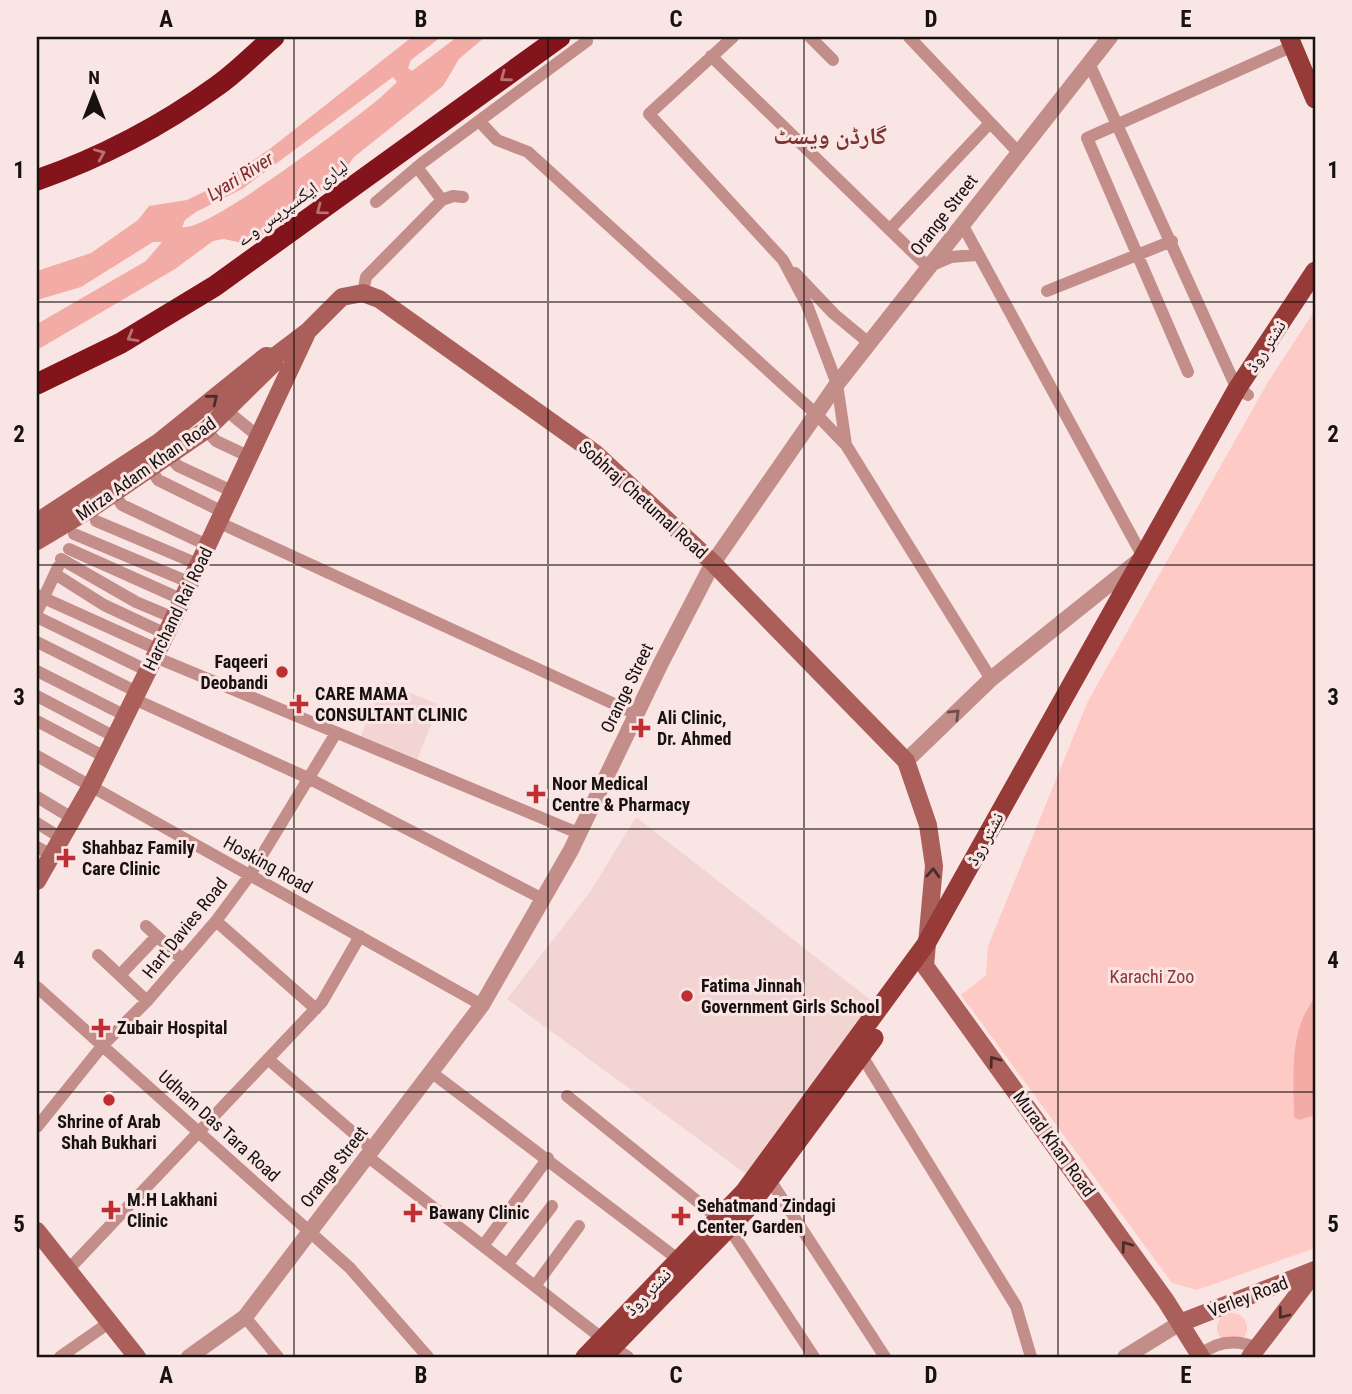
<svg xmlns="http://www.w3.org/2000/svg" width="1352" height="1394" viewBox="0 0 1352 1394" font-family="'Roboto Condensed','Noto Naskh Arabic',sans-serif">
  <rect width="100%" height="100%" fill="#f9e5e3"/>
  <path fill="#f2d5d3" d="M 385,682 L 439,705 L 415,765 L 358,742 Z
    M 636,817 L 881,1008 L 753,1179 L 507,999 L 590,892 Z"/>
  <path fill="#fecac5" d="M 1315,310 L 1315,1248 L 1197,1290 L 1172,1283 L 961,995 L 986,975 L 988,946 L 1088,701 L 1268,382 Z
    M1217 1328a15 15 0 1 1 30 0a15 15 0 1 1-30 0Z"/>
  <path fill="#f3aba5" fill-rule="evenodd" d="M 412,37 L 441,37 L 411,60 L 408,68 L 412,71 L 457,37 L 485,37 L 459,59 L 443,86 L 354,157 L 339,178 L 254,241 L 247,244 L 224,239 L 213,241 L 175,269 L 37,350 L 37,324 L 146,261 L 162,242 L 153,242 L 81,287 L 37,300 L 37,271 L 91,253 L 138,220 L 149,206 L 187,200 L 214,187 L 271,148 ZM 393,77 L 397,82 L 380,98 C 353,120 207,233 182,227 L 185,220 L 196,212 L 242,189 Z
    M 1315,998 L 1315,1115 L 1299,1120 L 1294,1117 C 1294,1077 1288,1031 1315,998 Z"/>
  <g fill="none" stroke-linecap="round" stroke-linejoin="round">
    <path stroke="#c38d89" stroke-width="12" d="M 733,37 L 649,114 L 783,260 L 807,305 L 837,384 L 846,445 L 991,679
      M 810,37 L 833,60
      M 909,37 L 1018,152
      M 711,56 L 928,267 L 951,257 L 976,255
      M 1089,63 L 1237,389 L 1248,395
      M 479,121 L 497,140 L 528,152 L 816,414 L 846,445
      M 417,167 L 442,200
      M 376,202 L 422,163 L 587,41
      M 962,224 L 1143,557
      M 890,229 L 990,123
      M 795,273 L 834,314 L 869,343
      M 1047,291 L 1172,241
      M 363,293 L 366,277 L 442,200 L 453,196 L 463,197
      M 1188,372 L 1087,138 L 1293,46
      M 227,411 L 259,437
      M 206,430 L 216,441 L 250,457
      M 168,455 L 178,466 L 234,492
      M 150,468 L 158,480 L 225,513
      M 114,494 L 122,505 L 209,546
      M 96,521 L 200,565
      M 220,523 L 636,714
      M 74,534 L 191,583
      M 69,549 L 183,600
      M 61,559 L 136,602 L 174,618
      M 55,574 L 104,605 L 166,634
      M 37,595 L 159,650
      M 37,612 L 58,567
      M 37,617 L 148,671
      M 37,642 L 137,692
      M 155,657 L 578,833
      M 37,671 L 126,716
      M 37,696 L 115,737
      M 134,699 L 308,778 L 543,899
      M 37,721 L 105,757
      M 37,756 L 482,1005
      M 37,797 L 72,818
      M 37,823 L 61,838
      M 37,847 L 51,855
      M 216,921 L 316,1009
      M 146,926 L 182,959
      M 98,955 L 147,1001
      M 120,975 L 157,936
      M 37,987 L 350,1268 L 428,1357
      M 862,1056 L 1016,1306 L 1031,1357
      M 269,1060 L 372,1149
      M 431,1072 L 679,1260
      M 567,1096 L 718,1218
      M 37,1127 L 103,1045 L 147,1001 L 216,921 L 250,875 L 336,733
      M 367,1156 L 603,1339
      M 770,1180 L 885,1357
      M 729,1228 L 814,1357
      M 483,1246 L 548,1158
      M 507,1265 L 552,1206
      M 68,1270 L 322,1002 L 360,936
      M 535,1286 L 579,1226
      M 245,1317 L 278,1357
      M 613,1347 L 628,1357
      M 1200,1355 C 1217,1341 1236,1339 1257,1348
      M 60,1357 L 110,1322"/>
    <path stroke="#c38d89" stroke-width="16" d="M 906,761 L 991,679 L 1137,562
      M 189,1357 L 245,1317 L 482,1005 L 571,850 L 661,663 L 713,563 L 837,384 L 1110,37
      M 1125,1357 L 1180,1323"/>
    <path stroke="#ab5f5a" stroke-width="18" d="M 37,522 L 159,442 L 266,356 L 274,357 L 307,332 L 342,297 L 363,293 L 379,299 L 595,453 L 713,563 L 906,761 L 928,825 L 934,866 L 925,966 L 1166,1301 L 1201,1357
      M 37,541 L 92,508 L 206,430 L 274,363 L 274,357
      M 37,881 L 90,788 L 166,634 L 306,335
      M 37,1231 L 137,1357
      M 1180,1323 L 1315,1270
      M 1250,1357 L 1315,1272"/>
    <path stroke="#973b39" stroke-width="19" d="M 1289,37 L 1315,99
      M 585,1357 L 744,1192 L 926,944 L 1237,389 L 1315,271
      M 603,1357 L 749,1207 L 874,1038"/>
    <path stroke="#84141b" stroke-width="21" d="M 37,180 C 100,158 163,125 217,86 C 237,72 255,53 274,37
      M 37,384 L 121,343 L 215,286 L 560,37"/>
  </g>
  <defs><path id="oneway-chevron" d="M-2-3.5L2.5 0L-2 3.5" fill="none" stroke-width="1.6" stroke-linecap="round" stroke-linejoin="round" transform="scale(1.75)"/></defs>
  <g stroke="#b97275">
    <use href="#oneway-chevron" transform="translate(505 77) rotate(143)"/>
    <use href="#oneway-chevron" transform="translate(100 154) rotate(-23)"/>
    <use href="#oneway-chevron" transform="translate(321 210) rotate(143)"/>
    <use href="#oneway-chevron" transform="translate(132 337) rotate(150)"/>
  </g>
  <g stroke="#4b2c2a">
    <use href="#oneway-chevron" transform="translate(213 399) rotate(-39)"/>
    <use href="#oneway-chevron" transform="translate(933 873) rotate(-87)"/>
    <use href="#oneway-chevron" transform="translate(994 1061) rotate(-126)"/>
    <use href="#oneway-chevron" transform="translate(1126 1246) rotate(-126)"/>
    <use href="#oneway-chevron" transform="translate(1283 1314) rotate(128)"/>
  </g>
  <use stroke="#6d4f4c" href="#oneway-chevron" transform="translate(955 714) rotate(-44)"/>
  <path fill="none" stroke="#171110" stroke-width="2" stroke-opacity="0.55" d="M 294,37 L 294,1357M 548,37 L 548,1357M 804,37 L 804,1357M 1058,37 L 1058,1357M 37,302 L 1315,302M 37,565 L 1315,565M 37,829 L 1315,829M 37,1092 L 1315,1092"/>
  <g fill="#be2f33" stroke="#f9e5e3" stroke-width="2.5">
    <circle cx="282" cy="672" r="7"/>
    <path d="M295.5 693.5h7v7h7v7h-7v7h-7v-7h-7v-7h7z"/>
    <path d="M637.5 717.5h7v7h7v7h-7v7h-7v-7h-7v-7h7z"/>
    <path d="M532.5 783.5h7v7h7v7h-7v7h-7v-7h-7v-7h7z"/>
    <path d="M62.5 847.5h7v7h7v7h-7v7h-7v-7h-7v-7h7z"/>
    <circle cx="687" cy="996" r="7"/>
    <path d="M97.5 1017.5h7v7h7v7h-7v7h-7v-7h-7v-7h7z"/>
    <circle cx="109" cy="1100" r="7"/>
    <path d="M107.5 1199.5h7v7h7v7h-7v7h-7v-7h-7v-7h7z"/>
    <path d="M409.5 1202.5h7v7h7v7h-7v7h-7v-7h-7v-7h7z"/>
    <path d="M677.5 1205.5h7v7h7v7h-7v7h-7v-7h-7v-7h7z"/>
  </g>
  <g text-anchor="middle" stroke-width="6" stroke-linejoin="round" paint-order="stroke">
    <g font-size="18" fill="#171110" stroke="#f9e5e3">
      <text transform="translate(292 203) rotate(-36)" y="6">لیاری ایکسپریس وے</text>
      <text transform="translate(944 215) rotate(-52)" y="6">Orange Street</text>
      <text transform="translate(1266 346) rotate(-57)" y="6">نشتر روڈ</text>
      <text transform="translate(146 469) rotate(-35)" y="6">Mirza Adam Khan Road</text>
      <text transform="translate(643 500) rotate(42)" y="6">Sobhraj Chetumal Road</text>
      <text transform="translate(178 609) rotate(-64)" y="6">Harchand Rai Road</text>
      <text transform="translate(627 688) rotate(-64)" y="6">Orange Street</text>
      <text transform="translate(985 839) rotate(-61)" y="6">نشتر روڈ</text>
      <text transform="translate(268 865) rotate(29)" y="6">Hosking Road</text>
      <text transform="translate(185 928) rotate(-51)" y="6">Hart Davies Road</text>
      <text transform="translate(219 1126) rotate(42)" y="6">Udham Das Tara Road</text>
      <text transform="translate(1054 1144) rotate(54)" y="6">Murad Khan Road</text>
      <text transform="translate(334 1167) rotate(-52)" y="6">Orange Street</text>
      <text transform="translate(648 1292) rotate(-46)" y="6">نشتر روڈ</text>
      <text transform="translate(1248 1297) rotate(-21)" y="6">Verley Road</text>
    </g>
    <g font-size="18" font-weight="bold" fill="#171110" stroke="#f9e5e3" text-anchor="start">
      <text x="268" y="668" text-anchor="end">Faqeeri<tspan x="268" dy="21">Deobandi</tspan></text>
      <text x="315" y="700">CARE MAMA<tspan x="315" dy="21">CONSULTANT CLINIC</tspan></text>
      <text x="657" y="724">Ali Clinic,<tspan x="657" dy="21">Dr. Ahmed</tspan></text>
      <text x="552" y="790">Noor Medical<tspan x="552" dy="21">Centre &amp; Pharmacy</tspan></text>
      <text x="82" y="854">Shahbaz Family<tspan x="82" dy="21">Care Clinic</tspan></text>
      <text x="701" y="992">Fatima Jinnah<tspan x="701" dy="21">Government Girls School</tspan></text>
      <text x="117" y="1034">Zubair Hospital</text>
      <text x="109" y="1128" text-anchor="middle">Shrine of Arab<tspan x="109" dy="21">Shah Bukhari</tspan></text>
      <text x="127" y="1206">M.H Lakhani<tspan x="127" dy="21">Clinic</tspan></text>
      <text x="697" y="1212">Sehatmand Zindagi<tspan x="697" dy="21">Center, Garden</tspan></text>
      <text x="429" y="1219">Bawany Clinic</text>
    </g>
    <g font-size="18" fill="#8c3735" stroke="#f9e5e3">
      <text x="1152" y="983">Karachi Zoo</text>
    </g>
    <g font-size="19" font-style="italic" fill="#802c2b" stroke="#f9e5e3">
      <text transform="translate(240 176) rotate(-32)" y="7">Lyari River</text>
    </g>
    <g font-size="24" font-weight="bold" fill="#7b3431" stroke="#f9e5e3">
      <text x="830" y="144">گارڈن ویسٹ</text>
    </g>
  </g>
  <rect width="1352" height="1394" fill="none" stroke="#f9e5e3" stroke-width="77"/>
  <g transform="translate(94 94)" stroke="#f9e5e3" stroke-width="5" paint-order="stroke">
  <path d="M0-5L12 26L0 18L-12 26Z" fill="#171110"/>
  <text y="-10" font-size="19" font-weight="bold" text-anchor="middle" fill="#171110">N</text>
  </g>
  <rect x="38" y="38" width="1276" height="1318" fill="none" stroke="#171110" stroke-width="2.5"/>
  <g font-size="23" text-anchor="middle" font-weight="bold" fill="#171110">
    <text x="166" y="27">A</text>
    <text x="421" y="27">B</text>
    <text x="676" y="27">C</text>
    <text x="931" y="27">D</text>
    <text x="1186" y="27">E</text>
    <text x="19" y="178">1</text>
    <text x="1333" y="178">1</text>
    <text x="19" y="442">2</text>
    <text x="1333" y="442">2</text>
    <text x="19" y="705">3</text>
    <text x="1333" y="705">3</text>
    <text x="19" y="968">4</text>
    <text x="1333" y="968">4</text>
    <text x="19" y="1232">5</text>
    <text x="1333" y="1232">5</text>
    <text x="166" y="1383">A</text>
    <text x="421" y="1383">B</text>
    <text x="676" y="1383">C</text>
    <text x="931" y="1383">D</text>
    <text x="1186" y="1383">E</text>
  </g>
</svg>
